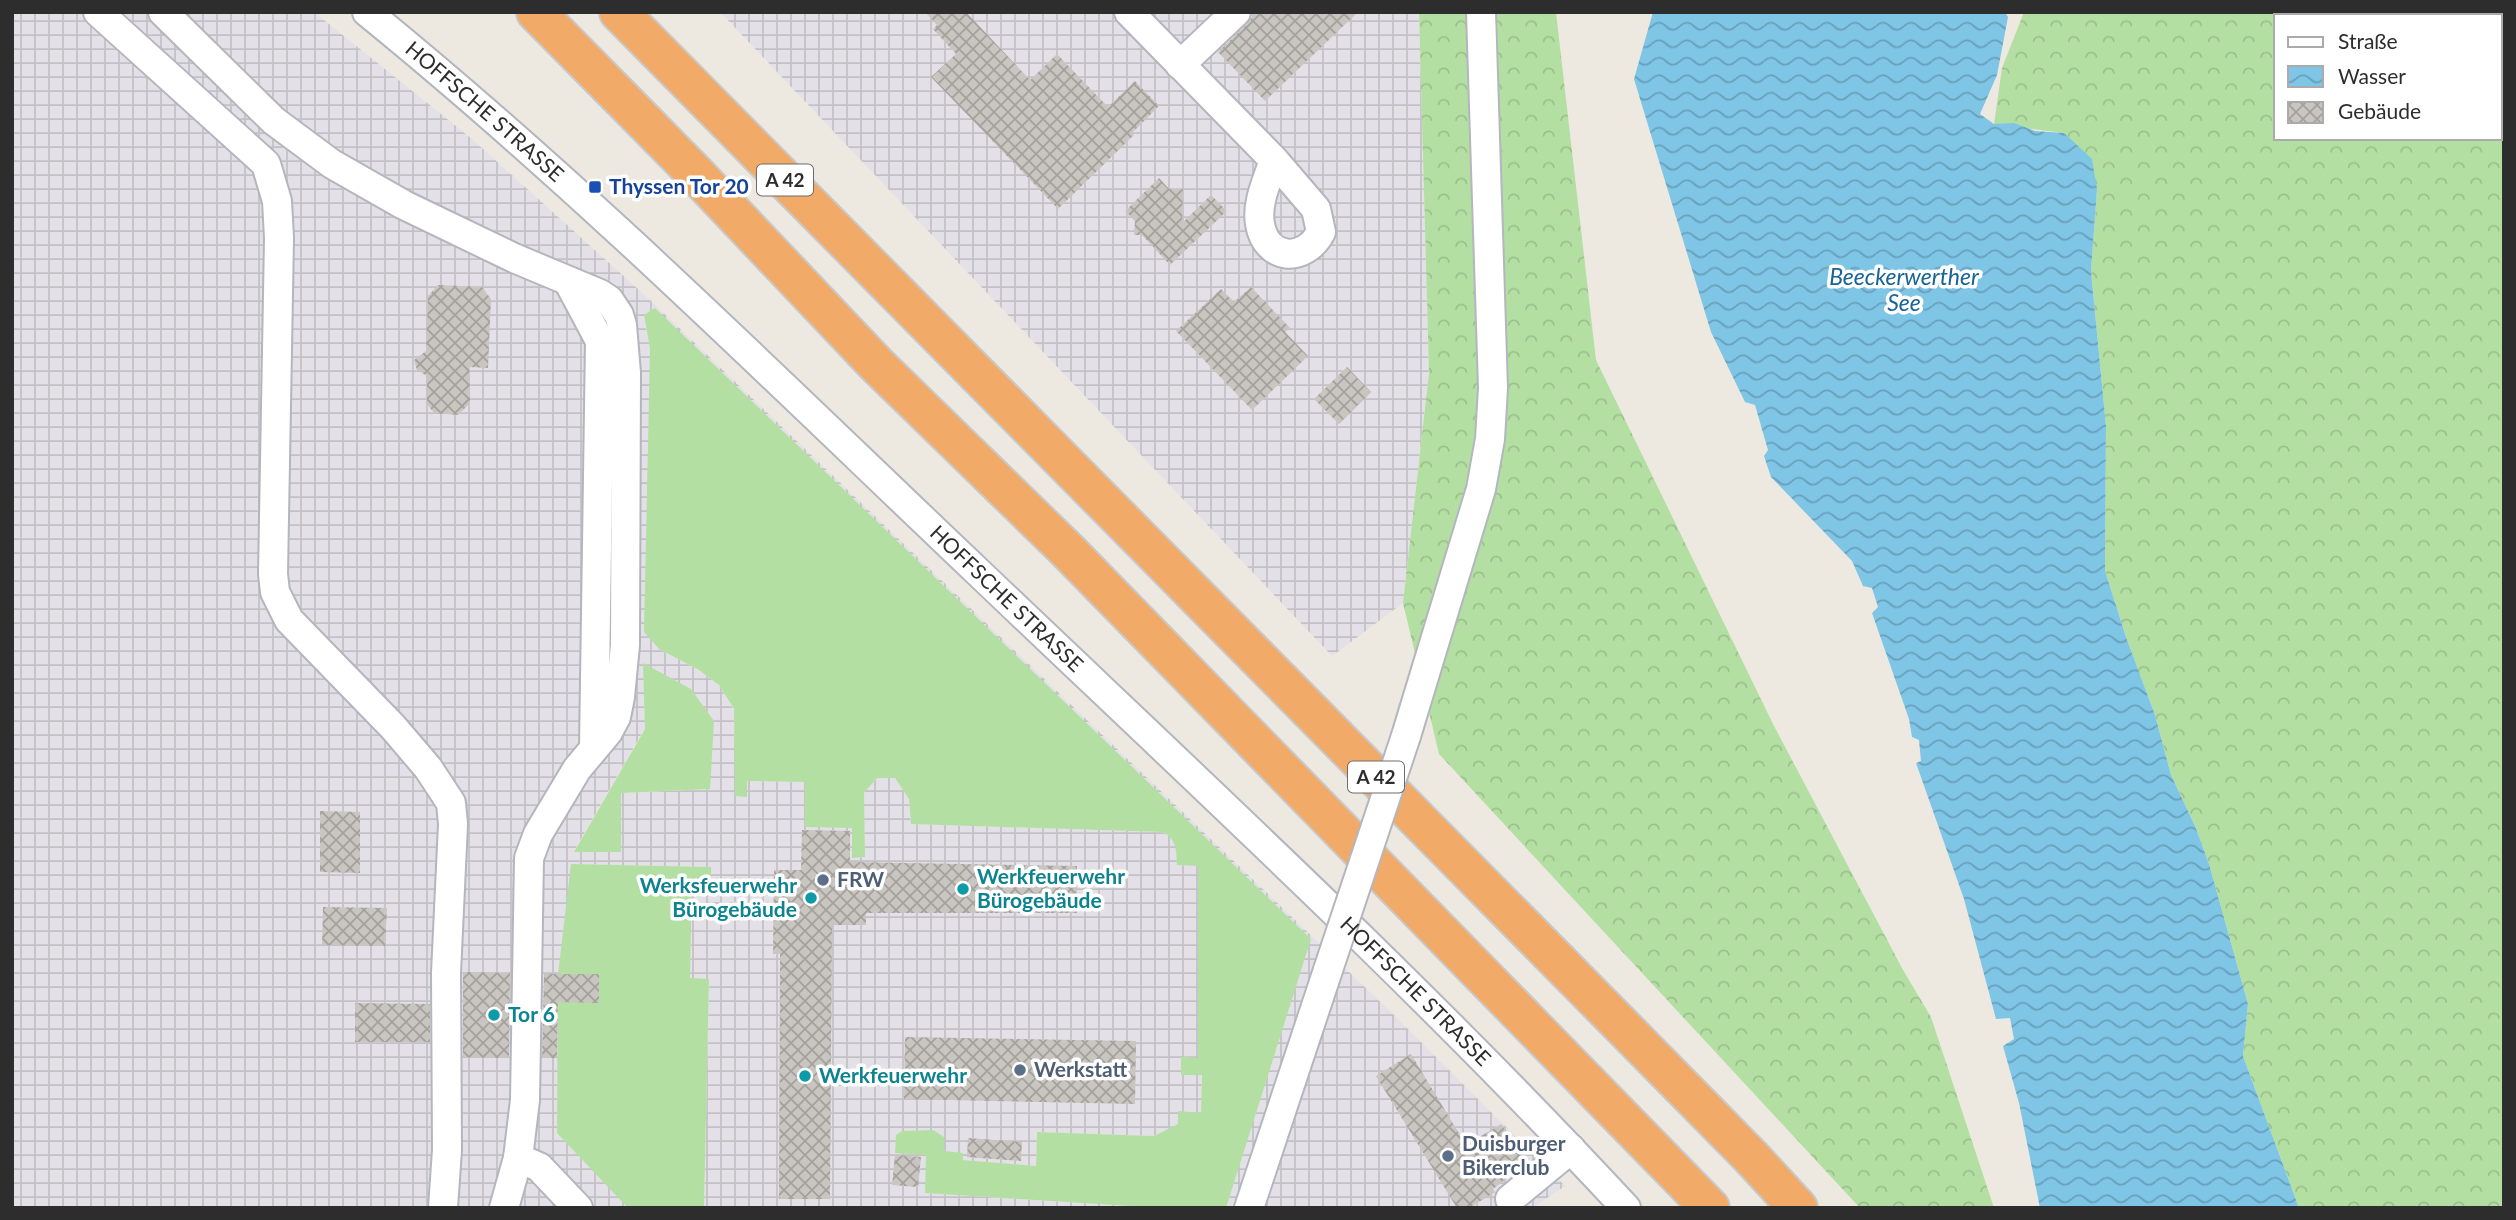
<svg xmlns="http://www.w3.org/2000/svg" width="2516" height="1220" viewBox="0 0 2516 1220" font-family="Lato,sans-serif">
  <defs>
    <pattern id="industrial-grid" width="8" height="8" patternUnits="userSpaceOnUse" patternTransform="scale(1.75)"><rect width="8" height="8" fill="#e3e1e7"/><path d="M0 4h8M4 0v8" fill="none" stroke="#c3c1c6"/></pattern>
    <pattern id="forest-crowns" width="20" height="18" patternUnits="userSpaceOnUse" patternTransform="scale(1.75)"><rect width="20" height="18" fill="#b4dfa2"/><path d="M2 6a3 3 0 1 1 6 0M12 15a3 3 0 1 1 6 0" fill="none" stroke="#9bc08c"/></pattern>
    <pattern id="water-waves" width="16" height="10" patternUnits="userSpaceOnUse" patternTransform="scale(1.75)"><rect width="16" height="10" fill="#7ec5e6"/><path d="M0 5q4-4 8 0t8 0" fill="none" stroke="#68a0bb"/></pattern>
    <pattern id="building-cross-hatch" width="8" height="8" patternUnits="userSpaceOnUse" patternTransform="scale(1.75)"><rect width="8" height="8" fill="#c9c5c0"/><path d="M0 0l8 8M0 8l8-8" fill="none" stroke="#a4a09c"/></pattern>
  </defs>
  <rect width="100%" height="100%" fill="#ede9e1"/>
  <path fill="url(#industrial-grid)" fill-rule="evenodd" d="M 12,12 L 314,12 L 472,139 L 649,299 L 1396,1017 L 1565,1186 L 1532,1208 L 1226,1208 L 1310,939 L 644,316 L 650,349 L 659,649 L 699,670 L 719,685 L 734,710 L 736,796 L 747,781 L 805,782 L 853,828 L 853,858 L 865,857 L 863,793 L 877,778 L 895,778 L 909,799 L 911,824 L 1163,832 L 1172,837 L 1176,847 L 1177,865 L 1199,866 L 1198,1059 L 1182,1057 L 1181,1074 L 1202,1075 L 1201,1113 L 1154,1136 L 1037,1132 L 1036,1166 L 962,1160 L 927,1155 L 925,1193 L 1161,1208 L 704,1208 L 709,980 L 690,978 L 692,879 L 711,867 L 571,864 L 628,1208 L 12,1208 ZM 644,663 L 710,789 L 621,793 L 574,851 L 645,728 Z
    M 720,12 L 1419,12 L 1429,373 L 1403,603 L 1332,656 Z"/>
  <path fill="#b4dfa2" d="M 655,308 L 1311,939 L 1226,1208 L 1161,1208 L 925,1193 L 926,1155 L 895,1153 L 896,1135 L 902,1131 L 933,1130 L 944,1137 L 944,1151 L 963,1153 L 963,1160 L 1036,1166 L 1037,1132 L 1154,1136 L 1178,1124 L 1178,1111 L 1201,1113 L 1202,1075 L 1181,1075 L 1181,1057 L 1198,1058 L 1198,866 L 1177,865 C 1176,850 1177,840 1163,832 L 911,824 L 909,799 L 895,778 L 877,778 L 864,793 L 865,857 L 852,858 L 852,828 L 805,827 L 805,782 L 747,781 L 747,797 L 735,796 L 734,709 L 719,685 L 699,670 L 659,649 L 644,632 L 650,349 L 644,315 Z
    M 643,663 L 691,689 L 714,721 L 710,789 L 621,793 L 621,852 L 574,852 L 645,729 Z
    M 571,864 L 711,867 L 711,878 L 692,879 L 690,978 L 709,979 L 704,1208 L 628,1208 L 557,1133 L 558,974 Z"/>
  <path fill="url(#forest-crowns)" fill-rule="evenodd" d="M 1419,12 L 1556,12 L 1596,360 L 1773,724 L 1903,970 L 1931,1017 L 1994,1208 L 1860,1208 L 1439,754 L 1403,603 L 1429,373 Z
    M 2024,12 L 2504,12 L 2504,1208 L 2299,1208 L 2243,1056 L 2248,1004 L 2209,864 L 2195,826 L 2171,775 L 2155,715 L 2126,637 L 2105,571 L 2106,426 L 2091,271 L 2097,189 L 2064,133 L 1994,124 L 2002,68 ZM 2276,16 L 2500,16 L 2500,138 L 2276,138 Z"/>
  <path fill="url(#water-waves)" d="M 1653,12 L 2005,12 L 2008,17 L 1997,75 L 1980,114 L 1994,124 L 2014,123 L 2035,131 L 2064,133 L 2092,159 L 2097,189 L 2091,271 L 2106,426 L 2105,571 L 2126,637 L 2155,715 L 2171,775 L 2195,826 L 2209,864 L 2248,1004 L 2243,1056 L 2299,1208 L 2040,1208 L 2019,1103 L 2003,1046 L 2014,1039 L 2010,1018 L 1996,1019 L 1964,899 L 1916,763 L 1921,761 L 1919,740 L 1912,737 L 1909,719 L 1872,613 L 1878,607 L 1872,588 L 1863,586 L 1852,561 L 1771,477 L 1764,456 L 1768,450 L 1755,405 L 1745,402 L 1711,332 L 1634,79 Z"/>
  <path fill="url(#building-cross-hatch)" d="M 925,12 L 966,12 L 1030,80 L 1057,54 L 1108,107 L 1135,81 L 1159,106 L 1132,133 L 1134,135 L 1058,209 L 931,77 L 956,54 L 933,29 L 937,25 Z
    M 1256,12 L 1358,12 L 1265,101 L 1218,52 L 1247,24 Z
    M 1159,178 L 1169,189 L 1183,189 L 1182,223 L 1211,195 L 1227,211 L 1170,265 L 1142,235 L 1134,235 L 1135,221 L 1125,211 Z
    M 438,285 L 482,287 L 491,299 L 488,368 L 469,367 L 470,403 L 458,415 L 434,413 L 427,404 L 427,376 L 417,370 L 414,360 L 426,351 L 428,296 Z
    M 1251,287 L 1290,328 L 1285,332 L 1308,356 L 1252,410 L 1176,331 L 1221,289 L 1234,302 Z
    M 1347,367 L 1371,392 L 1339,424 L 1314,399 Z
    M 320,811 L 360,812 L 360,873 L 320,872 Z
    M 802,830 L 850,831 L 850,862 L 1077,866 L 1077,913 L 866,913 L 866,925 L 832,925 L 830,1199 L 779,1199 L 780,954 L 773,954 L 774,870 L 801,870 Z
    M 323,907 L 387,908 L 385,946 L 322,945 Z
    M 463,972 L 510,973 L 509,1058 L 463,1057 Z
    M 544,974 L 599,974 L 599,1003 L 558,1002 L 557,1058 L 542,1058 Z
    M 355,1003 L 430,1004 L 430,1042 L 355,1042 Z
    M 905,1037 L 1136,1041 L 1135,1104 L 904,1099 Z
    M 1411,1054 L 1466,1145 L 1501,1124 L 1527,1163 L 1493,1189 L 1495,1192 L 1469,1208 L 1457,1208 L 1376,1076 Z
    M 968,1138 L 1022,1142 L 1021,1161 L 967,1157 Z
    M 895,1155 L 921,1157 L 918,1187 L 892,1185 Z"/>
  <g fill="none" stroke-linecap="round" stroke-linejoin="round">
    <defs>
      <g id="minor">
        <path d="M 98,12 L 266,164 L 277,201 L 279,238 L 273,574 L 275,592 L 289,620 L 393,727 L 428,768 L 451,803 L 453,824 L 446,973 L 447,1150 L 443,1208"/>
        <path d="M 163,12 L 274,121 L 332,164 L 404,205 L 514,258 L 600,294 L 609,300 L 619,315 L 622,325 L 626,373 L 625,645 L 620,697 L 616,717 L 608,732 L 577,769 L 538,834 L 529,858 L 525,1100 L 518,1158 L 504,1208"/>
        <path id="s1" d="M 367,12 C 581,186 778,382 978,572 C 1197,781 1420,986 1626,1208"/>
        <path d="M 1129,12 L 1274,160 L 1316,209 L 1321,232 C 1304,264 1266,260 1260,224 C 1256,203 1268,179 1274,160"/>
        <path d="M 1180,65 L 1236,12"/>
        <path d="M 568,281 L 600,341 L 594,748"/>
        <path d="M 1406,736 L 1481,489 L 1490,439 L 1493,388 L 1481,12"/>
        <path d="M 518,1158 L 539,1167 L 578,1208"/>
        <path d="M 1510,1199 L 1571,1149"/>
        <path d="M 1249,1208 L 1328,970"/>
      </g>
      <path id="highway" d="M 536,12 L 693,171 L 876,364 L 1068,551 L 1710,1208
        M 619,12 L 1616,1020 L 1752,1158 L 1798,1208"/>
    </defs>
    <use href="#minor" stroke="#b4b6bf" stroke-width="32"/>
    <use href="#highway" stroke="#c8c8c8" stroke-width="42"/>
    <use href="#minor" stroke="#fff" stroke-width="28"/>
    <use href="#highway" stroke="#f2aa68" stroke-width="38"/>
    <defs>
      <path id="minor-bridge" d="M 1328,970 L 1406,736"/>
    </defs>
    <use href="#minor-bridge" stroke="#b4b6bf" stroke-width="32" stroke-linecap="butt"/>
    <use href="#minor-bridge" stroke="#fff" stroke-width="28"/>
  </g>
  <rect fill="#1a4fb4" stroke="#fff" stroke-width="2.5" x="588" y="180" width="14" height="14" rx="3.5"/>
  <g fill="#5c6f8a" stroke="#fff" stroke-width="2.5">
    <circle cx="823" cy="880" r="7"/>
    <circle cx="1020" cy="1070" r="7"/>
    <circle cx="1448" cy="1156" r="7"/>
  </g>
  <g fill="#0f9aa8" stroke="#fff" stroke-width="2.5">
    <circle cx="963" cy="889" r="7"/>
    <circle cx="811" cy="898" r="7"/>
    <circle cx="494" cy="1015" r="7"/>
    <circle cx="805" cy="1076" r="7"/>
  </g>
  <g text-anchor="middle" stroke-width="7" stroke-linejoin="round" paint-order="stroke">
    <g fill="#fff" stroke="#6c6c6c" stroke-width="2">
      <rect x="757" y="164.5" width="56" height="31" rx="5"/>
      <rect x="1348" y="761.5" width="56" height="31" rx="5"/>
    </g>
    <g font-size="19" font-weight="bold" fill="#2d2d2d">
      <text x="785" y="187">A 42</text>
      <text x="1376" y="784">A 42</text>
    </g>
    <g font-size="21" fill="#2d2d2d" stroke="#fff">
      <text dy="7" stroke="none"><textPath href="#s1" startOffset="154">HOFFSCHE STRASSE</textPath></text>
      <text dy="7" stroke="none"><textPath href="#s1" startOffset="868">HOFFSCHE STRASSE</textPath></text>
      <text dy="7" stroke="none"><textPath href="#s1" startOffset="1435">HOFFSCHE STRASSE</textPath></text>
    </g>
    <g font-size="21" font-weight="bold" fill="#164399" stroke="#fff" text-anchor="start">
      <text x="609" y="194">Thyssen Tor 20</text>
    </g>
    <g font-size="21" font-weight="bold" fill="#0d838f" stroke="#fff" text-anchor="start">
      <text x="977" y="884">Werkfeuerwehr<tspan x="977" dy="24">Bürogebäude</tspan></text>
      <text x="797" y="893" text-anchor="end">Werksfeuerwehr<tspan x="797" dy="24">Bürogebäude</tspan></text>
      <text x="508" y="1022">Tor 6</text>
      <text x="819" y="1083">Werkfeuerwehr</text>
    </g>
    <g font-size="21" font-weight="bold" fill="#4e5e75" stroke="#fff" text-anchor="start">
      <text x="837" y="887">FRW</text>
      <text x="1034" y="1077">Werkstatt</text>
      <text x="1462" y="1151">Duisburger<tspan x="1462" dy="24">Bikerclub</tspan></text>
    </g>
    <g font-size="23" font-style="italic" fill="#196495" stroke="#fff">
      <text x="1904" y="285">Beeckerwerther<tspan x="1904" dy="26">See</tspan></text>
    </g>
  </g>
  <rect width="2516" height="1220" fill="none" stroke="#2d2d2d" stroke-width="28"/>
  <rect x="2274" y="14" width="228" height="126" fill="#ffffff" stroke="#ababab" stroke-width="2"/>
  <rect x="2288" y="37" width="35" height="10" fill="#ffffff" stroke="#ababab" stroke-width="2"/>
  <text x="2338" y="49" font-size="21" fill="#2d2d2d">Straße</text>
  <rect x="2288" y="66" width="35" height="21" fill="url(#water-waves)" stroke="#ababab" stroke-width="2"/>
  <text x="2338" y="84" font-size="21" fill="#2d2d2d">Wasser</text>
  <rect x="2288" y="102" width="35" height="21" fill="url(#building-cross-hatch)" stroke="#ababab" stroke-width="2"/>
  <text x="2338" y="119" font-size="21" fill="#2d2d2d">Gebäude</text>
</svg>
